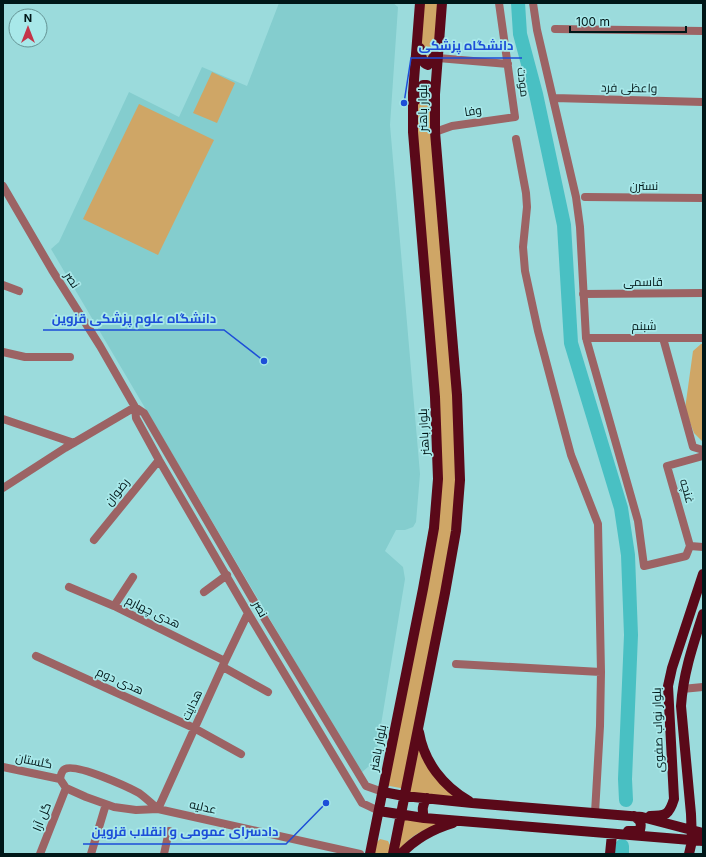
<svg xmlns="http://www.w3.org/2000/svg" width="706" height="857" viewBox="0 0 706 857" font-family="Inter,Cairo,sans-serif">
  <rect width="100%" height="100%" fill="#9bdbdc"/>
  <path fill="#84cdce" d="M 279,3 L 393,3 L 398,7 L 390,125 L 420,474 L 416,522 L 413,527 L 405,530 L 396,530 L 385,551 L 403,567 L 405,579 L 375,761 L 361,773 L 51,249 L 59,242 L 129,92 L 179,117 L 202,67 L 247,86 Z"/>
  <path fill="#cfa666" d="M 420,3 L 442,3 L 440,32 L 428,65 L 418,30 Z
    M 212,72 L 235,83 L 217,123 L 193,113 Z
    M 430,89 L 460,480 L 418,728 L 429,763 L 472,803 L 404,796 L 406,789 L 384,785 L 438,479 L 413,132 L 418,92 Z
    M 139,104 L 214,140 L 158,255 L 83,219 Z
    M 701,344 L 703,344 L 703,442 L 694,433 L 685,409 L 693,351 Z
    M 404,819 L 443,823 C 420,831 412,834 397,853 Z
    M 380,839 L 388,841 L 391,847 L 391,854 L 371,854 L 375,844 Z"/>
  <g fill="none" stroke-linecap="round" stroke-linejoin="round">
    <path stroke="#49c0c3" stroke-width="14" d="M 518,3 L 520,34 L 536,94 L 564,225 L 571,343 L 621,508 L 628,555 L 631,635 L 625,779 L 626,800
      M 622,854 L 622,846"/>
    <path stroke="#9c6364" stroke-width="8" d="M 533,3 L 537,30 L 576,197 L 580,227 L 586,338 L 638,521 L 644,566 L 686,556 L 690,546
      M 555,29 L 703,31
      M 438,58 L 508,64
      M 554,98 L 703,102
      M 435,132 L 452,126 L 515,117 L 499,3
      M 516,139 L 526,193 L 527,207 L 523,247 L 525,271 L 538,331 L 564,429 L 571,455 L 598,524 L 601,672 L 600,726 L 595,813
      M 3,186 L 52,270 L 100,346 L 135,407 L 144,413 L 255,603 L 366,786 L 383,792
      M 585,197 L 703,198
      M 3,285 L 19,291
      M 583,294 L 703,293
      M 586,338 L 703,338
      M 663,338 L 693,447 L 703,450
      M 3,352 L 25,357 L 70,357
      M 135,407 L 136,418 L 159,460 L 248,613 L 362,803 L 379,811
      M 3,419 L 74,443
      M 703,456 L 667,466 L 690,546 L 703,547
      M 3,488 L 65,448 L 135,407
      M 94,540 L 159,460
      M 69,587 L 114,606 L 225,661
      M 204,592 L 227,575
      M 114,606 L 133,577
      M 36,656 L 194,728 L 241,754
      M 456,664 L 601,672
      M 223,667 L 268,692
      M 682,689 L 703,687
      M 3,767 L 60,779
      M 158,809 C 152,804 146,798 139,793 C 128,787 76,763 65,769 C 61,771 61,775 60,779 L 66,788 L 86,797 L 114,807 L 136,810 L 158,809 L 360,854
      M 158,809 L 225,661 L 248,613
      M 40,854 L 66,788
      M 91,854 L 106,804
      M 164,854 L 169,831"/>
    <path stroke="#5a0919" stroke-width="10" d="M 420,48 C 421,54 421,63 428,65 L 432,60 L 436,52
      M 416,100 L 418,92 L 423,85 L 427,85 L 430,89 L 432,99
      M 419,732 C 424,762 443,786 469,801
      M 383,792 L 404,796 L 472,803 L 642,817 L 703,833
      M 379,811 L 424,818 L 703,841
      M 650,816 C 666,816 669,815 674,799 L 668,686 L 672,668 L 703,574
      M 424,818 C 422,810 422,805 427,798
      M 628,831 L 637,831 L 640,830 C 642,822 640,820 634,816
      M 370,854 L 423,589 L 434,528 L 438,479 L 435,397 L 413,132 L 413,93 L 420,3
      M 393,854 L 445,593 L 456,531 L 460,480 L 457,395 L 435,132 L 435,94 L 442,3
      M 401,854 C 415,839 433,829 453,823
      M 610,854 L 612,834
      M 689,854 L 692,841 L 691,814 L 681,706 C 683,674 693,645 703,614"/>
  </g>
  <g text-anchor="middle" stroke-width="3.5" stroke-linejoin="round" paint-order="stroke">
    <g font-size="12" fill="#001718" stroke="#a8e8e9">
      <text transform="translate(523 82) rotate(83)" y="4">مودت</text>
      <text transform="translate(629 88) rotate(1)" y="4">واعظی فرد</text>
      <text transform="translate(423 108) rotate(-90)" y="4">بلوار باهنر</text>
      <text transform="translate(473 111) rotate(-8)" y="4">وفا</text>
      <text x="644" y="190">نسترن</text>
      <text transform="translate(72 280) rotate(57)" y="4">نصر</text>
      <text x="643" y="286">قاسمی</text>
      <text x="644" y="330">شبنم</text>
      <text transform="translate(424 432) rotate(-93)" y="4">بلوار باهنر</text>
      <text transform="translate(687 491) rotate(74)" y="4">غنچه</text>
      <text transform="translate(117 492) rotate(-51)" y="4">رضوان</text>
      <text transform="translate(260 609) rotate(60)" y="4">نصر</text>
      <text transform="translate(153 612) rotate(26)" y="4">هدی چهارم</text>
      <text transform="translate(120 681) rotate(24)" y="4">هدی دوم</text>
      <text transform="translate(192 705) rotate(-65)" y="4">هدایت</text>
      <text transform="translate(658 730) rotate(-92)" y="4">بلوار نواب صفوی</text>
      <text transform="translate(378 748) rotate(-79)" y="4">بلوار باهنر</text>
      <text transform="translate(34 761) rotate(12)" y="4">گلستان</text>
      <text transform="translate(203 807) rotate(13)" y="4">عدلیه</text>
      <text transform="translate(42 817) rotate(-68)" y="4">گل آرا</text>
    </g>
  </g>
  <path fill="none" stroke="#1d4ed8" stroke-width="1.5" d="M404 103L411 58H522M264 361L224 330H43M326 803L286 844H83"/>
  <g fill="#1d4ed8" stroke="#a8e8e9" stroke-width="1.5">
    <circle cx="404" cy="103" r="4"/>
    <circle cx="264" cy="361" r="4"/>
    <circle cx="326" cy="803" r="4"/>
  </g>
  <g font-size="13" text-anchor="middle" font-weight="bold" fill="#1d4ed8" stroke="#a8e8e9" stroke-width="3.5" stroke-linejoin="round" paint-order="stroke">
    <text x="466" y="50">دانشگاه پزشکی</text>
    <text x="134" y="323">دانشگاه علوم پزشکی قزوین</text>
    <text x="185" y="836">دادسرای عمومی و انقلاب قزوین</text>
  </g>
  <rect width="706" height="857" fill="none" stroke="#001718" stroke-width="8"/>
  <g transform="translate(28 28)"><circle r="19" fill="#a8e8e9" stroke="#659495"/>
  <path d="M0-3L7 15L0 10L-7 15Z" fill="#c43448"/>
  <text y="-6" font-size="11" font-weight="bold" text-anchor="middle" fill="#001718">N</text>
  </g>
  <path d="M570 26v6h116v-6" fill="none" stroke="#001718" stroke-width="2"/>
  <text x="576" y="26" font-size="12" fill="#001718" stroke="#a8e8e9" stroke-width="3" paint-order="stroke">100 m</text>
</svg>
